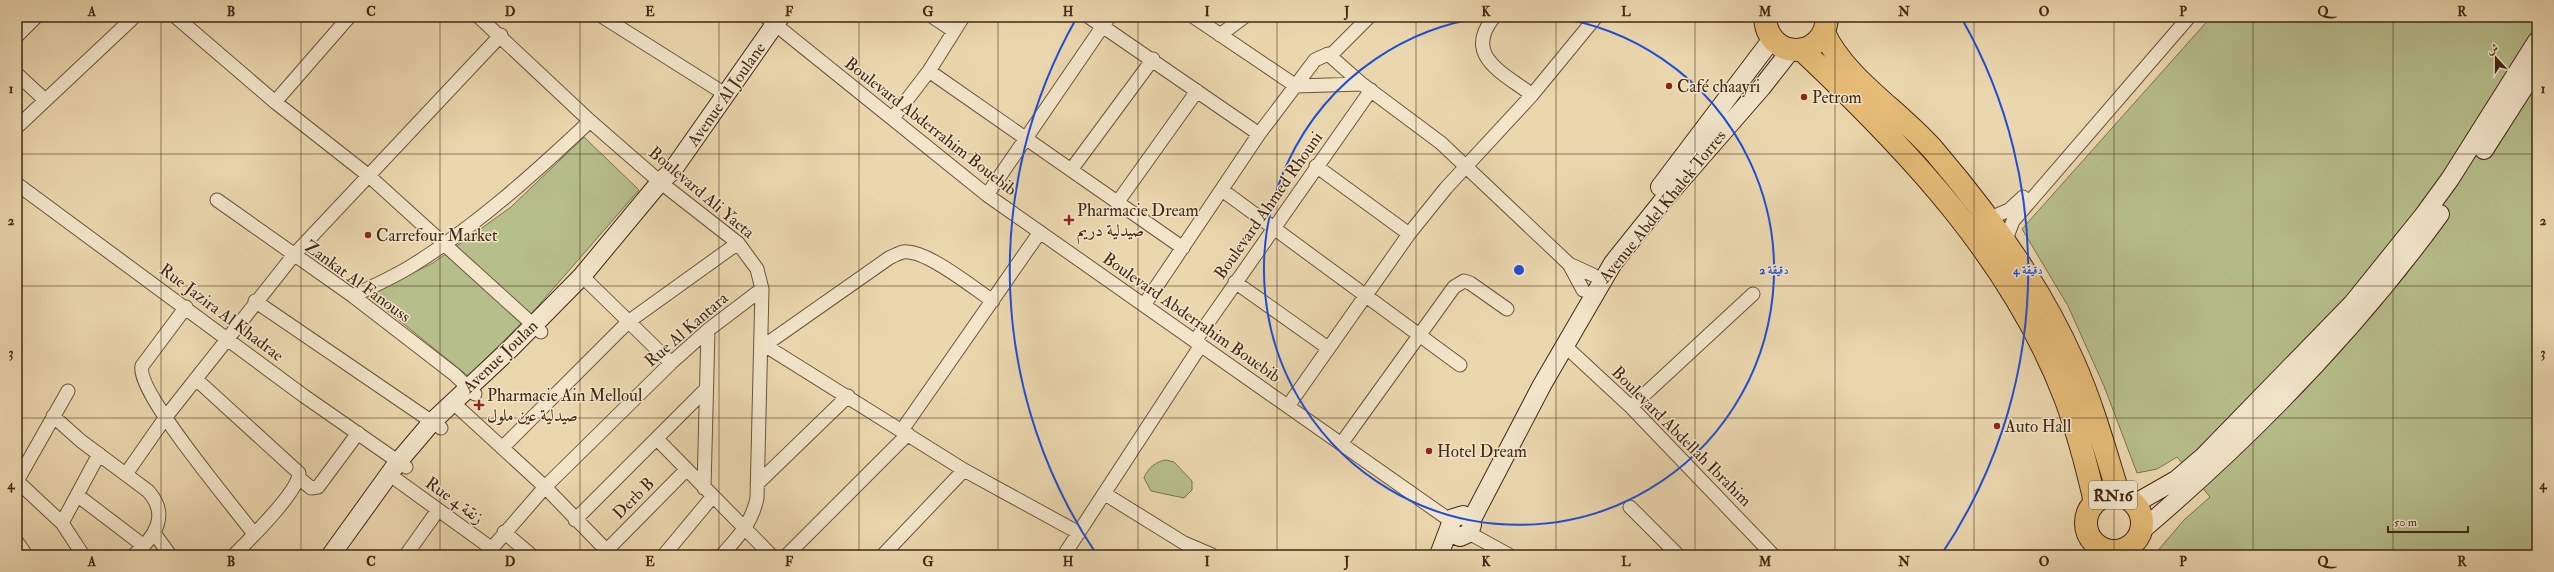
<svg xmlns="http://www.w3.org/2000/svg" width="2554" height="572" viewBox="0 0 2554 572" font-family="'IM FELL Double Pica',Amiri,serif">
  <rect width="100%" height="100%" fill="#ebd7ae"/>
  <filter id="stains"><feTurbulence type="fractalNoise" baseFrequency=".005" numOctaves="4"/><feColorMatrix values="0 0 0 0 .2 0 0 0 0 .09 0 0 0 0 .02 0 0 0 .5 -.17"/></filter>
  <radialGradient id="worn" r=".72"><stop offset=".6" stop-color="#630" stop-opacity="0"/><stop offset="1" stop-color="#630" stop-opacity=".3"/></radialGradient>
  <path fill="#b6be8b" stroke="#7c7350" d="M 2211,17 L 2537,17 L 2537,555 L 2154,555 L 2184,520 L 2210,497 L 2177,457 L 2157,469 L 2137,473 L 2104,386 L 2068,306 L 2022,229 Z
    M 584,137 L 639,190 L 532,313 L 468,376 L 368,295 L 433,263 L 511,207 Z
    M 1166,460 L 1174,462 L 1192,481 L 1192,490 L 1184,498 L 1151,491 L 1144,478 C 1147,469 1156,461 1166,460 Z"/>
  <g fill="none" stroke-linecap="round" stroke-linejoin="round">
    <defs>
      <path id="street" d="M 176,17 L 275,102 L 369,176 L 541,332
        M 479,17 L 590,121 L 660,182 L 738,243 L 757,269 L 762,289 L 757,498 C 752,523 738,537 722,555
        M 603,17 L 725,94
        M 766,17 L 987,195 L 1451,521
        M 933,17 L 954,31
        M 1089,17 L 1259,134
        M 1194,17 L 1296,86 L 1362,84
        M 1494,17 C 1462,56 1504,73 1532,95
        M 1220,35 L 1244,17
        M 17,36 L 36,17
        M 1331,55 L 1369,17
        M 929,71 L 1183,248
        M 17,74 L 45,100
        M 275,102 L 349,17
        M 893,118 L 929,71 L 963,17
        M 17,127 L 134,17
        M 1316,166 L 1409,234
        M 1071,170 L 1153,59
        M 17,184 L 304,396 L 406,467
        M 1222,190 L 1460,365
        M 987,195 L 1109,17
        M 217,200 L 353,296 L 454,374 L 475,394
        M 1117,203 L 1197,91
        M 1988,219 L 2009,210 L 2023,197
        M 2008,246 L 2008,234 L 2013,221 L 2189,17
        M 1569,264 L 1583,290
        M 582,276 L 671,363
        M 1235,282 L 1328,348
        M 353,296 C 373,286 394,277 413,265 C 476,226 536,172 590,121
        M 255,301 L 441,428
        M 1144,305 L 1259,134 L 1315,60 L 1328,54 L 1362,84 L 1441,143 L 1569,264 L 1593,275
        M 186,307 L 142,366 C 135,391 235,508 254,534
        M 1195,341 L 1371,90
        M 761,343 L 964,470 L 1079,533
        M 765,345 L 889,258 C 893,256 899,253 903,252 C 926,249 973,288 993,301
        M 1564,345 L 1631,407 L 1773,555
        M 197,380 L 299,473 C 299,491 249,540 234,555
        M 1288,406 L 1409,234 L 1446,188 L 1532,95 L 1596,17
        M 1631,407 L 1753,294
        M 460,409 L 545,487 L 611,555
        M 53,416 L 81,441 L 148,491 C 170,515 155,537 134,555
        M 902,430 L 1040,232
        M 658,440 L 771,555
        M 1341,444 L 1454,287 L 1464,281 L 1470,283 L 1507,309
        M 503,447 L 628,322 L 738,243
        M 126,474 L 165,418 L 293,256 L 501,35
        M 299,478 L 311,488 L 318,487 L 358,433
        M 397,480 L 491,548
        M 17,481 L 68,391
        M 17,481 L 62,523 L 83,555
        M 757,484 L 848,396
        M 704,488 L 708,330
        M 1105,494 L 1184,543 L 1212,555
        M 77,495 L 144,546
        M 1630,507 L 1678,555
        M 575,520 L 705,390
        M 62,523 L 99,454
        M 504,532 L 531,555
        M 154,533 L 170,555
        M 1469,533 L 1509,555
        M 17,542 L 26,555
        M 606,551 L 686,470
        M 406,555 L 438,510
        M 486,555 L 545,487 L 671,363 L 708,330 L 762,289
        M 664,555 L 713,496
        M 787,555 L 908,434
        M 883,555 L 964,470
        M 1064,555 L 1201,345"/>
      <path id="secondary" d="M 2484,150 L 2537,67
        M 1660,187 L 1772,39
        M 2134,504 L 2176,480 L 2204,456 L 2353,303 L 2423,216 L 2450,179 L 2537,41
        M 1471,521 L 1542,385 L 1613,263 L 1661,203 L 1762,87 L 1791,50
        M 2141,531 C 2251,437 2355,331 2440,214
        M 331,555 L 398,462 L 432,422 L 510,349 L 582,276 L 660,182 L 672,171 L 780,17
        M 1439,555 L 1453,518 L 1463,515 L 1469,518 L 1472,525 L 1469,533 L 1460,537 L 1453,534 L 1450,528"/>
      <path id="highway" d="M 1765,17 C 1767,61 1825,61 1827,17
        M 1824,33 C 1846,80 1901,112 1935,152 C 1989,215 2041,287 2074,363 C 2093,406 2105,451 2119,495
        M 1802,50 C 1908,150 2013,260 2066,400 C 2078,433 2087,467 2095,502
        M2086 523a28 28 0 1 1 56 0a28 28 0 1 1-56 0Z"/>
    </defs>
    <use href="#street" stroke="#6c543c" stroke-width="15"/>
    <use href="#secondary" stroke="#412816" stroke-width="20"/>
    <use href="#highway" stroke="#412816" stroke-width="24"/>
    <use href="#street" stroke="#f2e5ca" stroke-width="13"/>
    <use href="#secondary" stroke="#f2e5ca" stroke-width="18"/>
    <use href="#highway" stroke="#e6bc77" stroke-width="22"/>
  </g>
  <path fill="none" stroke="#412816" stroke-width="1" stroke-opacity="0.55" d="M 161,17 L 161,555M 301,17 L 301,555M 440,17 L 440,555M 580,17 L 580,555M 719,17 L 719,555M 859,17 L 859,555M 998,17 L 998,555M 1138,17 L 1138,555M 1277,17 L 1277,555M 1416,17 L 1416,555M 1556,17 L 1556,555M 1695,17 L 1695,555M 1835,17 L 1835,555M 1974,17 L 1974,555M 2114,17 L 2114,555M 2253,17 L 2253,555M 2393,17 L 2393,555M 17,154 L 2537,154M 17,286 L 2537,286M 17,418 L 2537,418"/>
  <g fill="none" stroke="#1d4ed8" stroke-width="2">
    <path d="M1552 17A255 255 0 1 1 1486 17"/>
    <path d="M1097 555A509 509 0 0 1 1076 19M1962 19A509 509 0 0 1 1941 555"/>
  </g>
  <g fill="#8f2418" stroke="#f2e5ca" stroke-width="1.5">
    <circle cx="1669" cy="86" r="4"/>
    <circle cx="1804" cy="97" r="4"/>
    <path d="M1067 214h4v4h4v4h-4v4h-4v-4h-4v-4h4z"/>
    <circle cx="368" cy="235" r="4"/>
    <path d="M477 399h4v4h4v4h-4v4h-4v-4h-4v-4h4z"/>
    <circle cx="1997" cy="426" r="4"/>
    <circle cx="1429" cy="451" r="4"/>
  </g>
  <g text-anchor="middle" stroke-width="3" stroke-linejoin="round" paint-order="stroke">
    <rect fill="#f2e5ca" stroke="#76614c" stroke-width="1" x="2089" y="481" width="48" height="28" rx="3"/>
    <g font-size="16" font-weight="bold" fill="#412816">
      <text x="2113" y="501">RN16</text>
    </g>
    <g font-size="17" fill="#412816" stroke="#f2e5ca" text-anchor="start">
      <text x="1677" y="92">Café chaayri</text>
      <text x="1812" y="103">Petrom</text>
      <text x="1077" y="216">Pharmacie Dream<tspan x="1077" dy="20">صيدلية دريم</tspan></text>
      <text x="376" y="241">Carrefour Market</text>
      <text x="487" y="401">Pharmacie Ain Melloul<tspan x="487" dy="20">صيدلية عين ملول</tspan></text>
      <text x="2005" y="432">Auto Hall</text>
      <text x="1437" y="457">Hotel Dream</text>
    </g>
    <g font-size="17" fill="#412816" stroke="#f2e5ca">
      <text transform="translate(726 94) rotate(-55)" y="6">Avenue Al Joulane</text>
      <text transform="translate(931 126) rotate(38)" y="6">Boulevard Abderrahim Bouebib</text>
      <text transform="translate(702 192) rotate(40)" y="6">Boulevard Ali Yaeta</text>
      <text transform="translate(1268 205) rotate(-55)" y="6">Boulevard Ahmed Rhouni</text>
      <text transform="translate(1662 206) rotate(-51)" y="6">Avenue Abdel Khalek Torres</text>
      <text transform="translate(358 281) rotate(36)" y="6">Zankat Al Fanouss</text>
      <text transform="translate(222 312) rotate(37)" y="6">Rue Jazira Al Khadrae</text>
      <text transform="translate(1192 317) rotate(35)" y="6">Boulevard Abderrahim Bouebib</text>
      <text transform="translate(686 329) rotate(-41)" y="6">Rue Al Kantara</text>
      <text transform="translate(500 356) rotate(-44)" y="6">Avenue Joulan</text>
      <text transform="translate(1682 436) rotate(45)" y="6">Boulevard Abdellah Ibrahim</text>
      <text transform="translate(633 498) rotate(-45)" y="6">Derb B</text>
      <text transform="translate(455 500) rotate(36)" y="6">Rue 4 زنقة</text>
    </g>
  </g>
  <circle cx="1519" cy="270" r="6" fill="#1d4ed8" stroke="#f2e5ca" stroke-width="2"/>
  <g font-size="12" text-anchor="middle" font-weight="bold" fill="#1d4ed8" stroke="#f2e5ca" stroke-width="3" stroke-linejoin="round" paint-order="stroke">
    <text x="1774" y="274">2 دقيقة</text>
    <text x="2028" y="274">4 دقيقة</text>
  </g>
  <rect width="2554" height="572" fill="none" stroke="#ebd7ae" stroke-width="44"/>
  <g transform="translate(2496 58) rotate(339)" stroke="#f2e5ca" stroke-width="3" paint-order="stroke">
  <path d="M0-3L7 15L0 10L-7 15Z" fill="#412816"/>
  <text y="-6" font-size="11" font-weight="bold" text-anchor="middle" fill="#412816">ش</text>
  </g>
  <path d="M2388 526v6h80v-6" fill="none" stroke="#412816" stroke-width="2"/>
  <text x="2394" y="526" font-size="12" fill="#412816" stroke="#f2e5ca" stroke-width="3" paint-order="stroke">50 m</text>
  <rect x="22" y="22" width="2510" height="528" fill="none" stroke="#412816" stroke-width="1.5"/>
  <g font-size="13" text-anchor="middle" font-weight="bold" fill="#412816">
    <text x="92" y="16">A</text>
    <text x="231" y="16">B</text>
    <text x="371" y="16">C</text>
    <text x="510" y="16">D</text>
    <text x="650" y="16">E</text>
    <text x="789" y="16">F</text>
    <text x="928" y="16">G</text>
    <text x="1068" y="16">H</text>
    <text x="1207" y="16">I</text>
    <text x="1347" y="16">J</text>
    <text x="1486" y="16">K</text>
    <text x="1626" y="16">L</text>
    <text x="1765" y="16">M</text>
    <text x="1904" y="16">N</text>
    <text x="2044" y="16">O</text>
    <text x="2183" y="16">P</text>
    <text x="2323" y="16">Q</text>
    <text x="2462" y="16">R</text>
    <text x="11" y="93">1</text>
    <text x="2543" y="93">1</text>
    <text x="11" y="225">2</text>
    <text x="2543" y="225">2</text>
    <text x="11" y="357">3</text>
    <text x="2543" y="357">3</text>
    <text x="11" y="489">4</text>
    <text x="2543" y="489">4</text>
    <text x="92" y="566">A</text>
    <text x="231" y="566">B</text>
    <text x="371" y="566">C</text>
    <text x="510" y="566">D</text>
    <text x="650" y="566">E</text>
    <text x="789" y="566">F</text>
    <text x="928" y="566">G</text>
    <text x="1068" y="566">H</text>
    <text x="1207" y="566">I</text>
    <text x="1347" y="566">J</text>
    <text x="1486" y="566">K</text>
    <text x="1626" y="566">L</text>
    <text x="1765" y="566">M</text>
    <text x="1904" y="566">N</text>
    <text x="2044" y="566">O</text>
    <text x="2183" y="566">P</text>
    <text x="2323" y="566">Q</text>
    <text x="2462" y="566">R</text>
  </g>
  <rect width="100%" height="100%" filter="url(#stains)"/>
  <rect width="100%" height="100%" fill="url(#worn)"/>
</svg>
